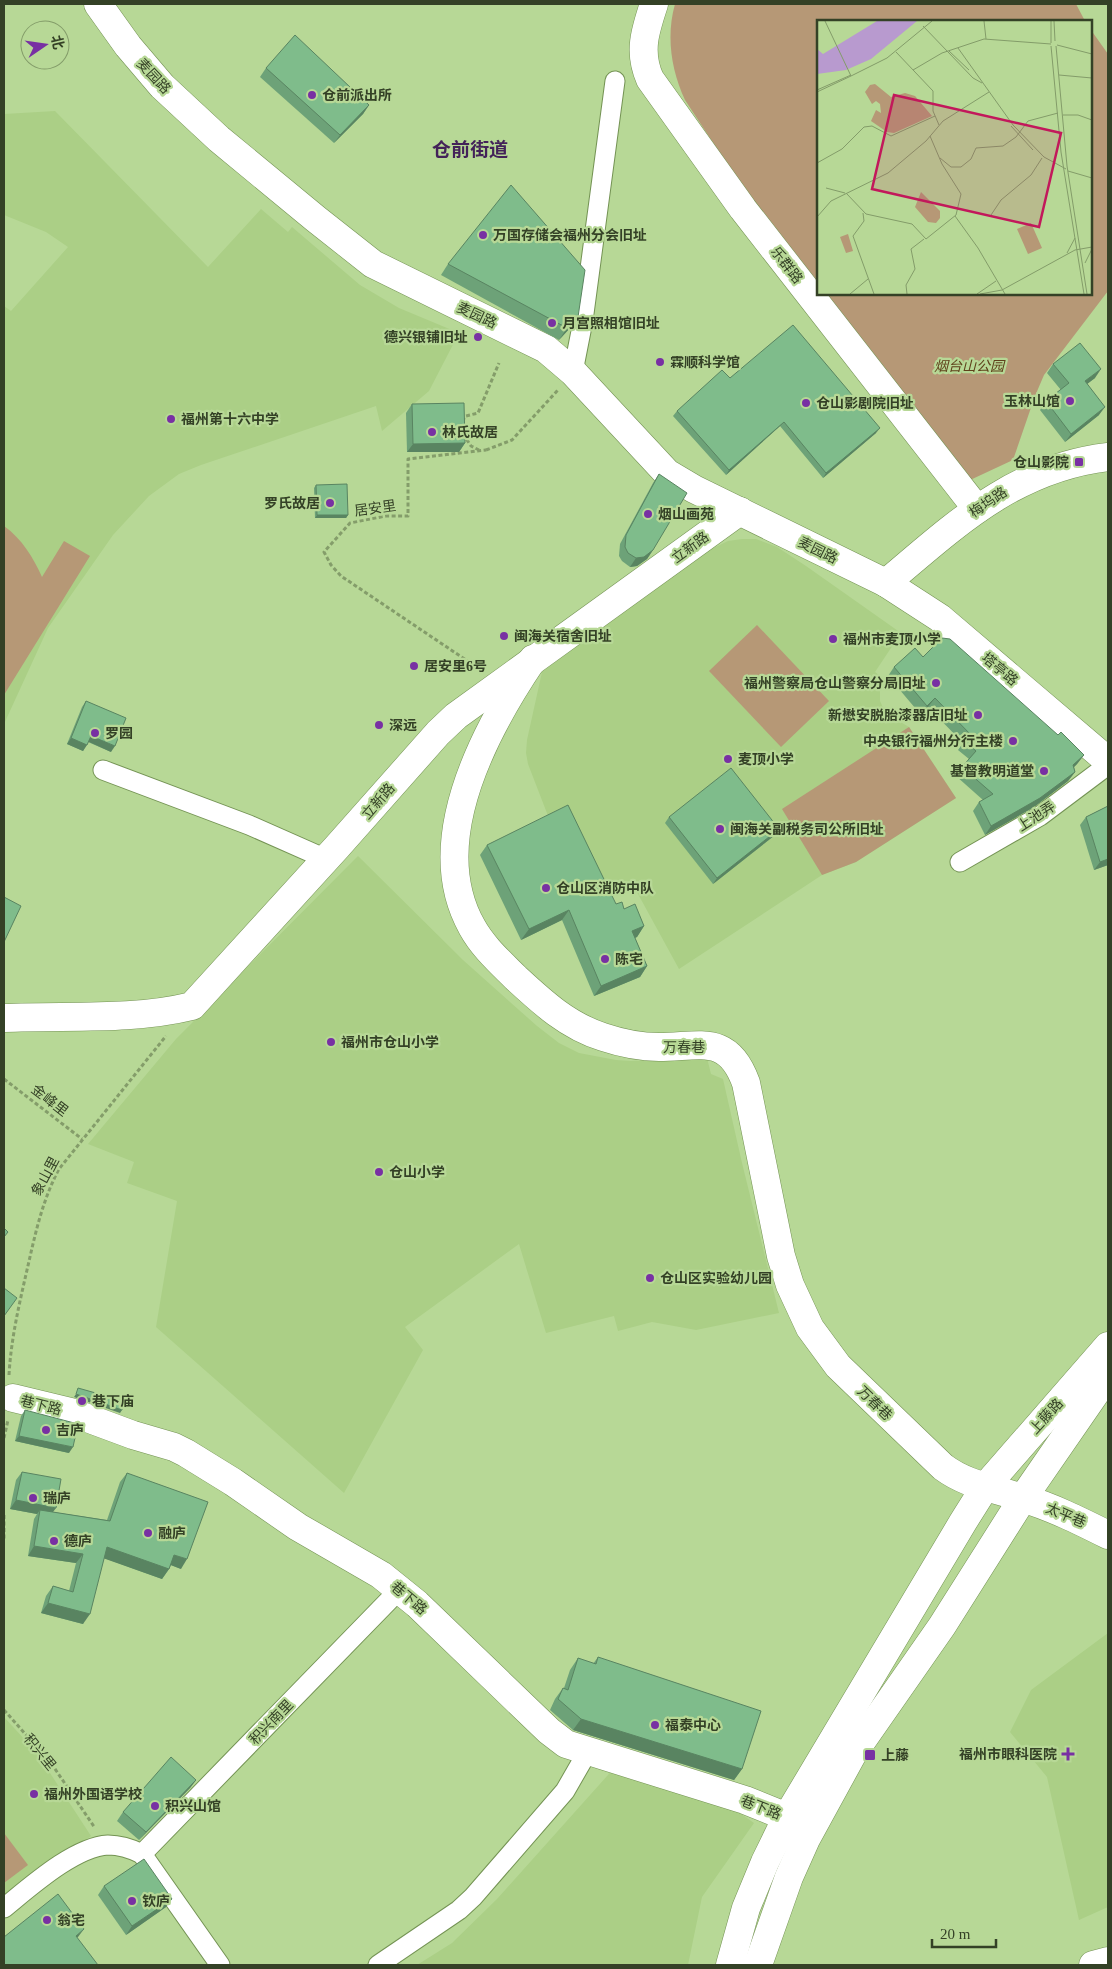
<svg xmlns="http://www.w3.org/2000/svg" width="1112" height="1969" viewBox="0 0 1112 1969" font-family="'Times New Roman','Noto Sans SC',serif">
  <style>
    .built { fill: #abcf86 }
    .green { fill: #b69876 }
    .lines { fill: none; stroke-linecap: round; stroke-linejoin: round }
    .street-casing { stroke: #749354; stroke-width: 21 }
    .secondary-casing { stroke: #749354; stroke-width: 29 }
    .primary-casing { stroke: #749354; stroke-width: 29 }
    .path { stroke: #849d6a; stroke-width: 3; stroke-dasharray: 4 2.5; stroke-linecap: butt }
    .street { stroke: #fff; stroke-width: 19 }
    .secondary { stroke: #fff; stroke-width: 28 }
    .primary { stroke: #fff; stroke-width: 28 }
    .wall { fill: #6da278 }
    .shaded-wall { fill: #598461 }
    .building { fill: #7fbc8b; stroke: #598461 }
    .poi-dot { fill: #7830a3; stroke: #b7d896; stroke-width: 2 }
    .labels { text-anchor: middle; stroke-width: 4.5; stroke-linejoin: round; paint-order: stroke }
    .street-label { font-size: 14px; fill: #344126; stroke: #b7d896 }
    .poi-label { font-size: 14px; font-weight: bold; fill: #344126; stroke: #b7d896; text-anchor: start }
    .park-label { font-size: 14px; font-style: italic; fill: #5f411b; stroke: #b7d896 }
    .district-label { font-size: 19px; font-weight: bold; fill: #432259; stroke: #b7d896 }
    .inset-road { fill: none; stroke: #839c69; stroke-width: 1 }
    .view { fill: #c2185b; fill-opacity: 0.15; stroke: #c2185b; stroke-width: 2.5 }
    .inset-edge { fill: none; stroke: #344126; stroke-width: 2.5 }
  </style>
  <rect width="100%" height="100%" fill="#b7d896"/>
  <!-- built -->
  <g class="built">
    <polygon points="55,111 208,267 261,209 288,232 292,227 360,285 399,308 459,333 429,391 382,431 376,406 201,465 179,474 149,496 113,535 48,628 4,724 4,306 11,311 68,247 46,232 4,215 4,114"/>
    <polygon points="742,539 756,539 777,547 806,566 901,633 875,672 887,681 880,690 880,701 884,710 892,717 909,727 956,798 856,862 822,875 679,969 632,883 601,901 550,821 528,764 526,753 527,740 542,672 699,555 728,541"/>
    <polygon points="358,856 463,960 537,1026 559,1043 579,1053 616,1060 631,1061 707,1058 711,1074 723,1079 742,1163 779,1313 696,1330 652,1322 618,1331 614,1316 546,1333 519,1244 405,1327 423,1350 344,1493 156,1327 177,1201 127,1183 134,1162 88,1144 176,1039"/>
    <polygon points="1108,1633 1108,1907 1079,1920 1047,1777 1010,1732 1031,1690"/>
    <polygon points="4,1717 37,1753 91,1836 4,1902"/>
    <polygon points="616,1766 721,1800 754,1823 702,1897 688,1965 417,1965 452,1943 497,1899"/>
  </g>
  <!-- green -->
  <g class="green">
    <path d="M675 4H1076L1085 21H818V290L750 199 685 100C671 70 666 36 675 4Z"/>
    <polygon points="1091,30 1108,54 1108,291 1044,375 1035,396 1013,460 968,481 821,294 1091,294"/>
    <path d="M4 526C22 539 33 557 42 577L64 541 90 556 4 695Z"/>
    <polygon points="757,625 829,701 781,747 709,671"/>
    <polygon points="909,727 956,798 856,862 822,875 782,809"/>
    <polygon points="4,1833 28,1865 4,1883"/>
  </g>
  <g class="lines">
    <!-- street casing -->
    <g class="street-casing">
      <g id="street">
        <polyline points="573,372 583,321 615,81"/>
        <polyline points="103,770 249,825 326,859"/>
        <polyline points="960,862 1040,816 1108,765"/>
        <polyline points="142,1854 400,1589"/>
        <polyline points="142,1854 220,1965"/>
        <path d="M4 1908C30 1887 74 1847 108 1845 120 1845 132 1849 142 1854"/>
        <polyline points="378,1965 459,1910 473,1897 565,1791 588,1751"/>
      </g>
    </g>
    <!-- secondary casing -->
    <g class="secondary-casing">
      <g id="secondary">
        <polyline points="98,4 128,46 162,86 219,139 316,219 373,264 546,349 573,372 667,473 694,489 886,583 940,618 1108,761"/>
        <path d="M654 4C645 31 638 52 650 79L743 209 977 509"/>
        <path d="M886 583C955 525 1014 468 1108 457"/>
        <path d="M533 659C485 730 424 842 472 927 483 947 500 962 516 978 543 1003 568 1026 603 1037 621 1043 640 1047 659 1047 700 1047 728 1033 746 1083L781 1256 790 1285 810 1328 838 1366 943 1467C967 1485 994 1488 1022 1498 1052 1507 1080 1521 1108 1535"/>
        <path d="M4 1018C67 1015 131 1021 192 1006L337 847 438 733 456 716 740 511"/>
        <polyline points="13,1398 71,1412 133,1435 174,1447 186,1453 233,1482 298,1527 381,1575 417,1604 549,1731 566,1744 745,1800 787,1817"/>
        <polyline points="730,1965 746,1908 765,1862 787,1817 963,1522 985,1487 1108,1346"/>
        <polyline points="758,1965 789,1877 806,1839 852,1755 942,1626 1023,1498 1108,1375"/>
      </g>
    </g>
    <!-- primary casing -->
    <g class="primary-casing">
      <polyline id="primary" points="1093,1965 1108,1961"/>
    </g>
    <!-- path -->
    <g class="path">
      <polyline points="462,421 466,416 478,413 499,363"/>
      <polyline points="463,434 471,446 479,450"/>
      <polyline points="486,450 512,440 558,390"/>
      <polyline points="481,670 341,576 331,565 324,552 350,523 386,516 408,516 408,459 486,450"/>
      <polyline points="4,1079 82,1139"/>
      <path d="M9 1375C11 1339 19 1305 27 1270 35 1235 42 1201 59 1169L166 1036"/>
      <polyline points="4,1438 8,1420"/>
      <polyline points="4,1515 4,1540"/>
      <polyline points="4,1710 51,1763 95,1828"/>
    </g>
    <!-- street -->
    <use href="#street" class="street"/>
    <!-- secondary -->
    <use href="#secondary" class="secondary"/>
    <!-- primary -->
    <use href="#primary" class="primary"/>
  </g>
  <!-- wall -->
  <g class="wall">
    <polygon points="266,68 369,105 363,114 334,143 260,77"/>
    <polygon points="448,264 578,317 570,328 559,340 441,275"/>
    <polygon points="1053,364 1095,378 1087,384 1099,415 1065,442 1040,410 1046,401 1061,390 1047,373"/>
    <polygon points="730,378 876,433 823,478 780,426 726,475 673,416 677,411"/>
    <polygon points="412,404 465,443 459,452 407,452 406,413"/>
    <polygon points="659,474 653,550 647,559 637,566 630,567 622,561 619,556 620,544 653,483"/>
    <polygon points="316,485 348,515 346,518 315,518 314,488"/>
    <polygon points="923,657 1058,735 1084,755 1077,764 1074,767 1075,772 1068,781 1034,807 985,835 973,811 979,802 983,800 956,776 969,759 958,750 963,743 928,707 921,715 888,676 894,667"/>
    <polygon points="86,701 111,752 88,742 83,751 67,744 82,707"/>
    <polygon points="1108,806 1108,865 1094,870 1080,825 1086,817"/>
    <polygon points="669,817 779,829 775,835 713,884 665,823"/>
    <polygon points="487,845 624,909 644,926 637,937 635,938 647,966 640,977 594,996 562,920 521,940 480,855"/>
    <polygon points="25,1410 69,1453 15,1441 21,1416"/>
    <polygon points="22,1472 53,1512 107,1520 120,1482 127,1473 181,1569 171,1565 169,1569 162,1579 104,1558 83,1624 41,1613 46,1596 53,1586 69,1591 76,1563 28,1556 34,1519 37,1514 10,1509 16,1480"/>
    <polygon points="598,1657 742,1769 734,1780 573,1730 550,1710 555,1699 563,1688 564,1688 570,1670 578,1658 593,1664"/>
    <polygon points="196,1780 190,1788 139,1840 117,1821 123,1812"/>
    <polygon points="104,1886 166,1907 126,1935 98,1895"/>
  </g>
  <!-- shaded-wall -->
  <g class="shaded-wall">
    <polygon points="369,105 363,114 334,143 340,135"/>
    <polygon points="578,317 570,328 559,340 567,328"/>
    <polygon points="1101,369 1095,378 1079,390 1085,381"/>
    <polygon points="1105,407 1099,415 1065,442 1071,434"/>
    <polygon points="784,422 780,426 726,475 729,470"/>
    <polygon points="880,428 876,433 823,478 826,473"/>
    <polygon points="465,443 459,452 407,452 413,444"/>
    <polygon points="317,515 348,515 346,518 315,518"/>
    <polygon points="653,550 647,559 637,566 630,567 636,558"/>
    <polygon points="935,698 928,707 921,715 927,706"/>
    <polygon points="91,736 115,746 111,752 87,741"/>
    <polygon points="71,738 87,745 83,751 67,744"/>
    <polygon points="1084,755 1077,764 1067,774 1073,765"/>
    <polygon points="1075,772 1068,781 1034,807 985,835 991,826"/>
    <polygon points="779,829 775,835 713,884 717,878"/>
    <polygon points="1108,859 1108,865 1094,870 1100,862"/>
    <polygon points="569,910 562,920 521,940 529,929"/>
    <polygon points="644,926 637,937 625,942 632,931"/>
    <polygon points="647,966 640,977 594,996 601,986"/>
    <polygon points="76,1394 122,1410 120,1413 74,1397"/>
    <polygon points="19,1436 73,1447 69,1453 15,1441"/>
    <polygon points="16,1500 56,1508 50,1516 40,1510 37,1514 10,1509"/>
    <polygon points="34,1546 83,1554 76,1563 28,1556"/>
    <polygon points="107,1547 169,1569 162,1579 100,1557"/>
    <polygon points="174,1555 187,1559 181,1569 168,1564"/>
    <polygon points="48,1603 90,1614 83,1624 41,1613"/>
    <polygon points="581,1719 742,1769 734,1780 573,1730"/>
    <polygon points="196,1780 190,1788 139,1840 146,1832"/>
    <polygon points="172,1899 166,1907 126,1935 132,1926"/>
    <polygon points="84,1929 78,1937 70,1944 76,1936"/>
  </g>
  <!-- building -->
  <g class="building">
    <polygon points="295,35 369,105 340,135 266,68"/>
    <polygon points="511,185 585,270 578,317 567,328 448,264"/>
    <polygon points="793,325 880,428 826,473 784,422 729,470 677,411 722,370 730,378"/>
    <polygon points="1080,343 1101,369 1085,381 1105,407 1071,434 1046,401 1069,383 1053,364"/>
    <polygon points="464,403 465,443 413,444 412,404"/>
    <polygon points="659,474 687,493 653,550 644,557 636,558 628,553 625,547 626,535"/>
    <polygon points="347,484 348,515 317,515 316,485"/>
    <polygon points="942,638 950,639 1058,735 1061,732 1084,755 1073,765 1075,772 1040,798 991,826 979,802 993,794 962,767 976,751 964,741 972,736 935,698 927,706 894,667 915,648 923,657"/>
    <polygon points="86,701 126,718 115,746 91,736 87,745 71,738"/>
    <polygon points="731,768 779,829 717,878 669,817"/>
    <polygon points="568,805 616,904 622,902 624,909 635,904 644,926 632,931 647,966 601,986 569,910 529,929 487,845"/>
    <polygon points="1108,806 1108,859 1100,862 1086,817"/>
    <polygon points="4,897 21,906 4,942"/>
    <polygon points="4,1228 8,1232 4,1237"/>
    <polygon points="4,1288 17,1298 4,1316"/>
    <polygon points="78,1388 124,1401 122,1410 76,1394"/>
    <polygon points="25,1410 78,1424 73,1447 19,1436"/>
    <polygon points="22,1472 61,1479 56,1508 16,1500"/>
    <polygon points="127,1473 208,1502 187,1559 174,1555 169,1569 107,1547 90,1614 48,1603 53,1586 73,1592 83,1554 34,1546 40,1510 110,1521"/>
    <polygon points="598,1657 761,1711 742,1769 581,1719 558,1699 563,1688 568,1690 578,1658 596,1664"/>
    <polygon points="171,1757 196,1780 146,1832 123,1812"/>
    <polygon points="144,1859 172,1899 132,1926 104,1886"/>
    <polygon points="58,1894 84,1929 76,1936 98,1965 4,1965 4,1937"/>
  </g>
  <!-- markers -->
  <g class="poi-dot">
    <circle cx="312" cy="95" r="5"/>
    <circle cx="483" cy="235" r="5"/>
    <circle cx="552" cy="323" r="5"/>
    <circle cx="478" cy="337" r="5"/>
    <circle cx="660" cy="362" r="5"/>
    <circle cx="1070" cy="401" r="5"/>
    <circle cx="806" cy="403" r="5"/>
    <circle cx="171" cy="419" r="5"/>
    <circle cx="432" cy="432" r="5"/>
    <rect x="1074" y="457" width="10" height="10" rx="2.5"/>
    <circle cx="330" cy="503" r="5"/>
    <circle cx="648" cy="514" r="5"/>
    <circle cx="504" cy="636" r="5"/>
    <circle cx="833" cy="639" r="5"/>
    <circle cx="414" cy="666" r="5"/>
    <circle cx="936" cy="683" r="5"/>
    <circle cx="978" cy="715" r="5"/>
    <circle cx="379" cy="725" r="5"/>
    <circle cx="95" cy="733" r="5"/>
    <circle cx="1013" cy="741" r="5"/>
    <circle cx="728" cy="759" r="5"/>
    <circle cx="1044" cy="771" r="5"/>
    <circle cx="720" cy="829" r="5"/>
    <circle cx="546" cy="888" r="5"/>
    <circle cx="605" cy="959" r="5"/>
    <circle cx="331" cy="1042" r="5"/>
    <circle cx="379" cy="1172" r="5"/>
    <circle cx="650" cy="1278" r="5"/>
    <circle cx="82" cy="1401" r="5"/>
    <circle cx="46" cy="1430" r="5"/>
    <circle cx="33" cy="1498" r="5"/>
    <circle cx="148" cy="1533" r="5"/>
    <circle cx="54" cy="1541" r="5"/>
    <circle cx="655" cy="1725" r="5"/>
    <path d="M1065.5 1746.5h5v5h5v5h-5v5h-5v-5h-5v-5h5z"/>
    <rect x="864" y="1749" width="12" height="12" rx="2.5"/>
    <circle cx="34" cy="1794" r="5"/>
    <circle cx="155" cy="1806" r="5"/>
    <circle cx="132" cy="1901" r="5"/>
    <circle cx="47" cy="1920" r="5"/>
  </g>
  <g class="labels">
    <!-- street labels -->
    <g class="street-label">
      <text transform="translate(154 76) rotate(47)" y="5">麦园路</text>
      <text transform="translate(787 265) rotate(52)" y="5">乐群路</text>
      <text transform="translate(477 315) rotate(25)" y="5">麦园路</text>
      <text transform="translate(988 502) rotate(-34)" y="5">梅坞路</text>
      <text transform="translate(375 508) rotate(-8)" y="5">居安里</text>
      <text transform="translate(690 547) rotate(-36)" y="5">立新路</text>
      <text transform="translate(818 550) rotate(26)" y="5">麦园路</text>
      <text transform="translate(1000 669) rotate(40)" y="5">塔亭路</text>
      <text transform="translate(378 801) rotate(-49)" y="5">立新路</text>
      <text transform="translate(1036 816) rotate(-33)" y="5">上池弄</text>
      <text x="684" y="1052">万春巷</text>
      <text transform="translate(50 1100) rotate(38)" y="5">金峰里</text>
      <text transform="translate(45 1176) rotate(-62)" y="5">象山里</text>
      <text transform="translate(875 1403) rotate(44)" y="5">万春巷</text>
      <text transform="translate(41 1405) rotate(14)" y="5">巷下路</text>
      <text transform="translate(1046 1416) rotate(-48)" y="5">上藤路</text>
      <text transform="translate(1066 1515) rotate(23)" y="5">太平巷</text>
      <text transform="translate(409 1598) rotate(40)" y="5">巷下路</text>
      <text transform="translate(271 1722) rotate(-46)" y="5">积兴南里</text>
      <text transform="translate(40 1752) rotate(51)" y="5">积兴里</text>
      <text transform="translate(761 1807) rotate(21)" y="5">巷下路</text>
    </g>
    <!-- poi labels -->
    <g class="poi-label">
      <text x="322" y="100">仓前派出所</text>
      <text x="493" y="240">万国存储会福州分会旧址</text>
      <text x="562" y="328">月宫照相馆旧址</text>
      <text x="468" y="342" text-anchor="end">德兴银铺旧址</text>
      <text x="670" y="367">霖顺科学馆</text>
      <text x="1060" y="406" text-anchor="end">玉林山馆</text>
      <text x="816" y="408">仓山影剧院旧址</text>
      <text x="181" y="424">福州第十六中学</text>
      <text x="442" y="437">林氏故居</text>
      <text x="1069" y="467" text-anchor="end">仓山影院</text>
      <text x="320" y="508" text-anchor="end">罗氏故居</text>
      <text x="658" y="519">烟山画苑</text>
      <text x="514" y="641">闽海关宿舍旧址</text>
      <text x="843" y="644">福州市麦顶小学</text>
      <text x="424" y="671">居安里6号</text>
      <text x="926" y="688" text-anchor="end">福州警察局仓山警察分局旧址</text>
      <text x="968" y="720" text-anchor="end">新懋安脱胎漆器店旧址</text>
      <text x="389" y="730">深远</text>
      <text x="105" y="738">罗园</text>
      <text x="1003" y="746" text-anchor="end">中央银行福州分行主楼</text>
      <text x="738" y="764">麦顶小学</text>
      <text x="1034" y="776" text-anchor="end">基督教明道堂</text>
      <text x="730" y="834">闽海关副税务司公所旧址</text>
      <text x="556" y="893">仓山区消防中队</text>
      <text x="615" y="964">陈宅</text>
      <text x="341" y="1047">福州市仓山小学</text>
      <text x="389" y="1177">仓山小学</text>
      <text x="660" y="1283">仓山区实验幼儿园</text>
      <text x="92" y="1406">巷下庙</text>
      <text x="56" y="1435">吉庐</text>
      <text x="43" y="1503">瑞庐</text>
      <text x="158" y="1538">融庐</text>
      <text x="64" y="1546">德庐</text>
      <text x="665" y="1730">福泰中心</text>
      <text x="1057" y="1759" text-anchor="end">福州市眼科医院</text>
      <text x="881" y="1760">上藤</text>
      <text x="44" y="1799">福州外国语学校</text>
      <text x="165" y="1811">积兴山馆</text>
      <text x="142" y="1906">钦庐</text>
      <text x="57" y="1925">翁宅</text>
    </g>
    <!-- park labels -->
    <g class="park-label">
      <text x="969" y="371">烟台山公园</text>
    </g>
    <!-- district labels -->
    <g class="district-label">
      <text x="470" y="156">仓前街道</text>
    </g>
  </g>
  <!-- overview -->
  <g transform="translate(817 20)">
    <rect width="275" height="275" fill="#b7d896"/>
    <path d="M58 64 74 77 88 73 98 76 115 96 77 113 70 112 54 101 59 90 64 93 63 84 59 81 55 84 48 72 53 65ZM104 172 123 191V198L119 203 111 202 98 187ZM214 203 225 228 211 234 200 209ZM31 214 36 231 29 233 23 217Z" fill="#b69876"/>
    <path d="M60 1H100L54 39 29 50 0 54V29L6 34Z" fill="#b89acf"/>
    <path class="inset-road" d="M8 1 34 56 70 38 115 1M167 1 169 19M237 1 238 21M106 6 156 58 165 63M234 23V1M240 25 275 34M234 26 244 132 267 274M239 26 250 146 270 274M141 28 196 105 227 137 249 149M132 31 152 50M79 32 116 71V91L122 105M96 50 125 33 167 19 234 24M242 55 275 58M0 70 34 55M0 72 34 56M246 95H261L275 100M194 106 216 130M123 138 134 147H144L154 139 159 128 186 126 199 117 211 101 241 93M0 143 25 129 47 107 55 106 74 116 118 96M251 151 275 158M9 168 28 173M29 173 49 194 95 204 109 219 139 195 144 174 125 144 113 116M46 193 47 201 36 216 57 274M174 195 184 180 214 155 225 138M138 196 161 228 188 274M0 197 14 181 71 153 109 121 126 101 172 72M250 233 258 218M268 243 275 229M185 270 258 230 275 227M33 274 51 259M90 274 89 265 98 249 94 229 107 219M160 274 179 261M163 274 185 270"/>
    <path class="view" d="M77 75 244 113 222 207 55 169Z"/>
    <rect width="275" height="275" class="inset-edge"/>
  </g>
  <!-- border -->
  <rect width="1112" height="1969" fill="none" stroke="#344126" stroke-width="10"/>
  <!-- north arrow -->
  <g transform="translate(45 45) rotate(77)"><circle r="24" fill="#b7d896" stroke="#839c69"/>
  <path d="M0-4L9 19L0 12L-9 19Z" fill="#7830a3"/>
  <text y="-8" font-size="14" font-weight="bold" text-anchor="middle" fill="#344126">北</text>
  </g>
  <!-- scale -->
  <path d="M932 1939v8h64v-8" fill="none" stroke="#344126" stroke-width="2.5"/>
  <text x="940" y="1939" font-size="15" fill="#344126" stroke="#b7d896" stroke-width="4" paint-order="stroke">20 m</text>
</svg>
